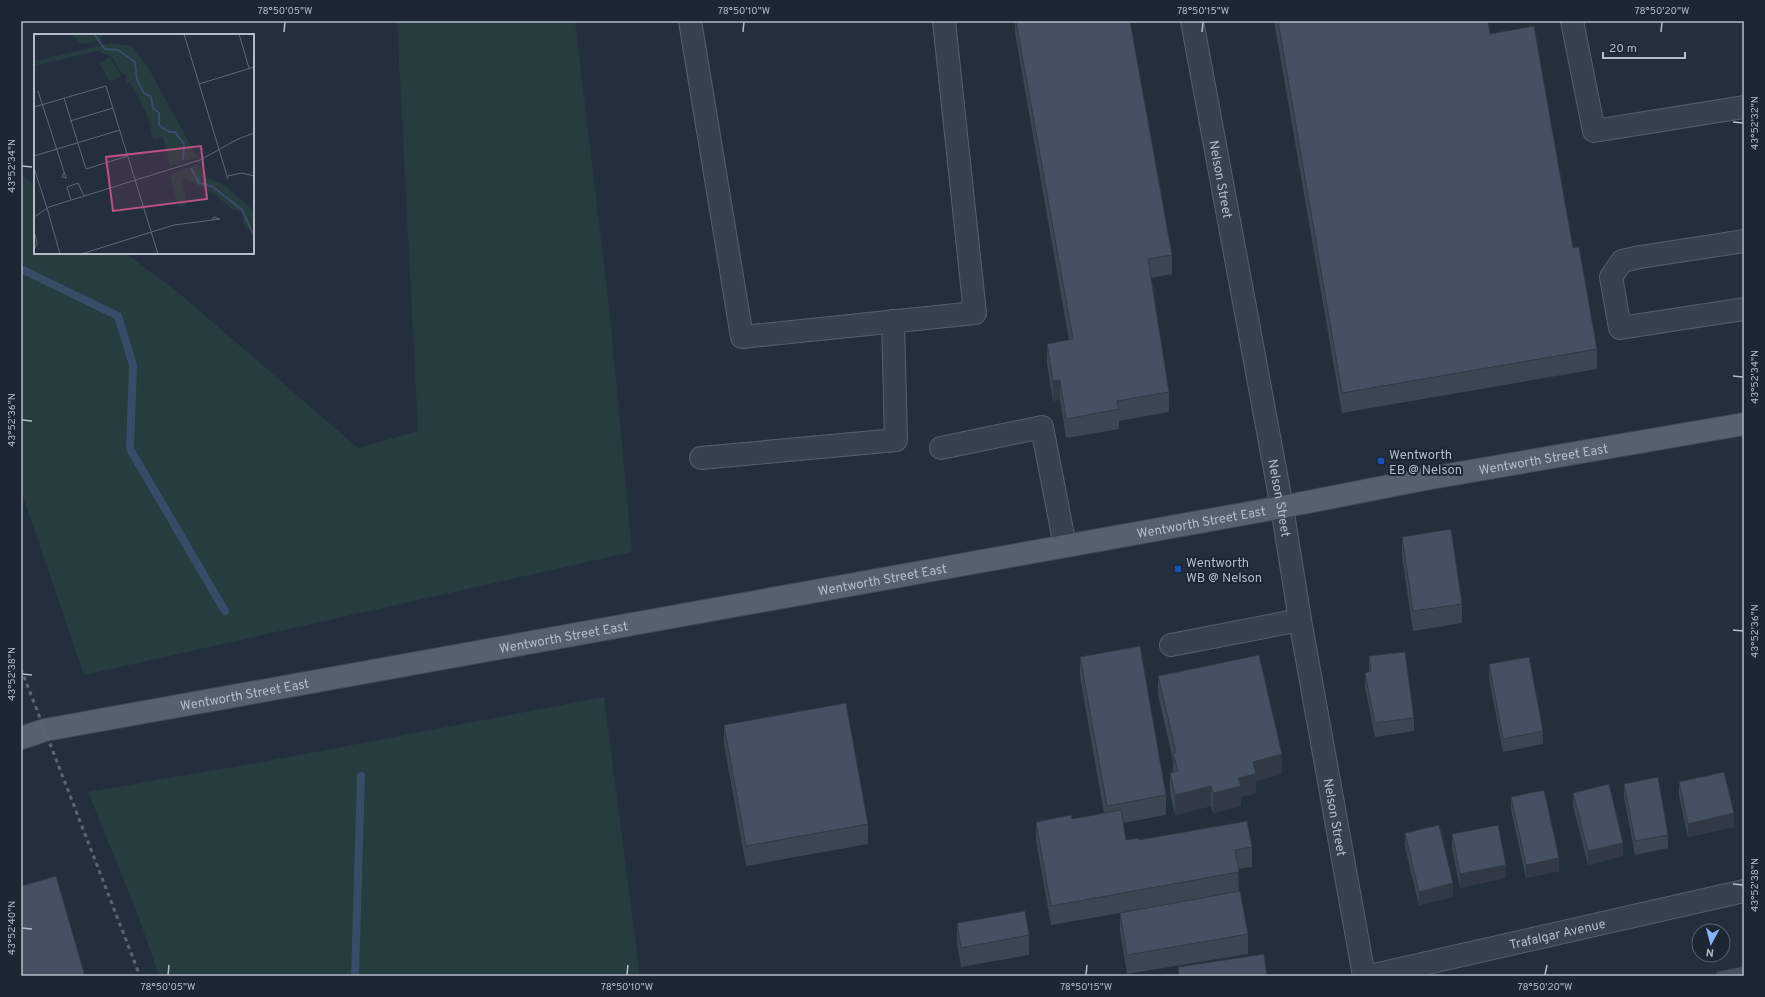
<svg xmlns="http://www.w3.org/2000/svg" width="1765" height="997" viewBox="0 0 1765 997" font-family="Overpass,sans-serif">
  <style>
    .green { fill: #263c3f }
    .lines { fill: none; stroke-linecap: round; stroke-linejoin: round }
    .stream { stroke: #394c67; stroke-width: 8 }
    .minor-casing { stroke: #565f6c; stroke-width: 24 }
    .major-casing { stroke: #414a57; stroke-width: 24 }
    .minor { stroke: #38414e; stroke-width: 22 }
    .major { stroke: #56606e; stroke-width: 22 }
    .rail { stroke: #5a6575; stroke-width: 3; stroke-dasharray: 4 4; stroke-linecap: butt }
    .wall { fill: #3b4654 }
    .shaded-wall { fill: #303945 }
    .building { fill: #455162; stroke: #303945 }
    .ticks { fill: none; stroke: #b4bcc9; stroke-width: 1.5 }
    .transit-dot { fill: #1a4fb4; stroke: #1d2633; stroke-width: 1.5 }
    .labels { text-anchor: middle; stroke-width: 4; stroke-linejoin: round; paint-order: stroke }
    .street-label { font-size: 13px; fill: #b4bcc9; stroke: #1d2633 }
    .poi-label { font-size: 13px; fill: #b4bcc9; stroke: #1d2633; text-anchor: start }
    .inset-river { fill: none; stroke: #394c67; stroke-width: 2 }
    .inset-road { fill: none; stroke: #5e6776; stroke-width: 1 }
    .view { fill: #bd5182; fill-opacity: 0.15; stroke: #bd5182; stroke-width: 2 }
    .inset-edge { fill: none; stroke: #b4bcc9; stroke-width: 2 }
    .neatline { fill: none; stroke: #b4bcc9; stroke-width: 1.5 }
    .ticks-label { font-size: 10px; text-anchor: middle; fill: #b4bcc9 }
  </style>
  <rect width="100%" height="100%" fill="#242f3e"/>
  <!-- green -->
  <g class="green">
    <polygon points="397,21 575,21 610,315 632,552 84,675 21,491 21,175 35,185 35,253 125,253 179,293 358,448 418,431"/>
    <polygon points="604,697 640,976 159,976 139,918 88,792 268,761"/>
  </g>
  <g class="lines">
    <!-- stream -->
    <g class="stream">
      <polyline points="21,269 118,316 133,365 130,449 225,611"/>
      <polyline points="355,976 361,776"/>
    </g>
    <!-- minor casing -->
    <g class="minor-casing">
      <g id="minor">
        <polyline points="690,21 742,337 975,313 944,21"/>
        <path id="s1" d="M1192 21 1282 507 1300 620 1364 976"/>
        <polyline points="1572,21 1594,131 1744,107"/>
        <polyline points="1744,241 1640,257 1622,261 1611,277 1620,328 1744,309"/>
        <polyline points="941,448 1042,427 1065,546"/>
        <polyline points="701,458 896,440 893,321"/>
        <polyline points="1171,645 1300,620"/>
        <path id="s2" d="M1370 976 1744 891"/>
      </g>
    </g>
    <!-- major casing -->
    <g class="major-casing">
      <g id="major">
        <path id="s3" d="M21 738 45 730 1282 507 1425 479 1744 424"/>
      </g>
    </g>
    <!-- minor -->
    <use href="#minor" class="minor"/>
    <!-- major -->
    <use href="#major" class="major"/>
    <!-- rail -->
    <polyline class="rail" points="21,669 140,976"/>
  </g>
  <!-- wall -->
  <g class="wall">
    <polygon points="1015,21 1130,21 1172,255 1172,274 1151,278 1169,392 1169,412 1119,421 1119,429 1066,438 1060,399 1053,401 1047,364 1047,344 1069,340 1015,33"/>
    <polygon points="1274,21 1488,21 1490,34 1573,248 1597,349 1597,369 1342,413"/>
    <polygon points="1402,537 1462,604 1462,623 1413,631 1402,556"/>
    <polygon points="1369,656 1414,718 1414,731 1375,737 1365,687 1365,673 1369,672"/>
    <polygon points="1080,657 1166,795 1166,815 1123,823 1126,840 1139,840 1252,847 1252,867 1238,869 1239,892 1248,934 1248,954 1127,974 1120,932 1120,913 1051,925 1036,841 1036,822 1072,819 1104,813 1080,677"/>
    <polygon points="1489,664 1543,731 1543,744 1503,752 1489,678"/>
    <polygon points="1158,676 1282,774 1256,781 1256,793 1241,797 1241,806 1213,813 1211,806 1175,815 1170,793 1170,773 1173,772 1173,760 1158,695"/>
    <polygon points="724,725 868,824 868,844 746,866 724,744"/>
    <polygon points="1679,782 1734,827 1688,837 1679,796"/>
    <polygon points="1624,784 1668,835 1668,848 1635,855 1624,797"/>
    <polygon points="1573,793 1623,856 1588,865 1573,806"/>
    <polygon points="1511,797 1559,871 1526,878 1511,810"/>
    <polygon points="1405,833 1453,897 1419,905 1405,847"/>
    <polygon points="1452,834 1506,878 1460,888 1452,848"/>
    <polygon points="957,923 1029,935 1029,955 961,967 957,943"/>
  </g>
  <!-- shaded-wall -->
  <g class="shaded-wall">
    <polygon points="1060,380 1060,399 1053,401 1053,381"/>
    <polygon points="1282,754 1282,774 1256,781 1256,793 1241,797 1241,806 1213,813 1213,793 1238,778 1253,762"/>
    <polygon points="1211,786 1211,806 1175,815 1175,795"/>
    <polygon points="1734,813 1734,827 1688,837 1688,824"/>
    <polygon points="1623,843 1623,856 1588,865 1588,851"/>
    <polygon points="1559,858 1559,871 1526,878 1526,865"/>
    <polygon points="1506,865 1506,878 1460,888 1460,874"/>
    <polygon points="1453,883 1453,897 1419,905 1419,892"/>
  </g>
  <!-- building -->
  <g class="building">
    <polygon points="1016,21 1130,21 1172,255 1148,259 1169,392 1117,401 1119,409 1066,419 1060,380 1053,381 1047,344 1073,339"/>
    <polygon points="1278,21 1488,21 1490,34 1534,26 1573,248 1579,247 1597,349 1342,393"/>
    <polygon points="1451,529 1462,604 1413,611 1402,537"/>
    <polygon points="1140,646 1166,795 1107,806 1080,657"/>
    <polygon points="1405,652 1414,718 1375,723 1365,673 1371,671 1369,656"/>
    <polygon points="1259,655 1282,754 1253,762 1256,774 1238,778 1241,786 1213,793 1211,786 1175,795 1170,773 1178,771 1173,753 1176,752 1158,676"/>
    <polygon points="1529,657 1543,731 1503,739 1489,664"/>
    <polygon points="846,703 868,824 746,846 724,725"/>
    <polygon points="1724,772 1734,813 1688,824 1679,782"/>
    <polygon points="1658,777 1668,835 1635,841 1624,784"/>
    <polygon points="1609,784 1623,843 1588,851 1573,793"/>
    <polygon points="1544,790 1559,858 1526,865 1511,797"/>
    <polygon points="1121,810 1126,840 1139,838 1139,840 1247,821 1252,847 1235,850 1239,872 1051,906 1036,822 1071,815 1072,819"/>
    <polygon points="1439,825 1453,883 1419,892 1405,833"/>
    <polygon points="1498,825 1506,865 1460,874 1452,834"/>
    <polygon points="56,876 85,976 21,976 21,886"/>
    <polygon points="1240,891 1248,934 1127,955 1120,913"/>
    <polygon points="1025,911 1029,935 961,948 957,923"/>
    <polygon points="1264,954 1267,976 1179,976 1178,967"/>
    <polygon points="1744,966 1744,976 1717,976 1716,972"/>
  </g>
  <!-- ticks -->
  <path class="ticks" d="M284 32 285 22M743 32 744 22M1202 32 1203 22M1661 32 1662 22M1733 122 1743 123M22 166 32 167M1733 376 1743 377M22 420 32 421M1733 630 1743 631M22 674 32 675M1733 884 1743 885M22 928 32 929M168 975 169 965M627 975 628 965M1086 975 1087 965M1545 975 1547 965"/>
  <!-- markers -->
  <g class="transit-dot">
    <rect x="1377" y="457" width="8" height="8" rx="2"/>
    <rect x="1174" y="565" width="8" height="8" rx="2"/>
  </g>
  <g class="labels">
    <!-- street labels -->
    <g class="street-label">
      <text dy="5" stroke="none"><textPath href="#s1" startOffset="161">Nelson Street</textPath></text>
      <text dy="5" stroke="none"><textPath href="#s3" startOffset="1548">Wentworth Street East</textPath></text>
      <text dy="5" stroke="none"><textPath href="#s1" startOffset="485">Nelson Street</textPath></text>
      <text dy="5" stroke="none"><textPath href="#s3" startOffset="1200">Wentworth Street East</textPath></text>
      <text dy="5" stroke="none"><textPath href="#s3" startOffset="876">Wentworth Street East</textPath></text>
      <text dy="5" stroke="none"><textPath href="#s3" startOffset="552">Wentworth Street East</textPath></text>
      <text dy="5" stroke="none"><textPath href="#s3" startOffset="228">Wentworth Street East</textPath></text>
      <text dy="5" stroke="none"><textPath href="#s1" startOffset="809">Nelson Street</textPath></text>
      <text dy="5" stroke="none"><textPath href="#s2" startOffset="192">Trafalgar Avenue</textPath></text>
    </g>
    <!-- poi labels -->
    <g class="poi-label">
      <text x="1389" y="459">Wentworth<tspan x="1389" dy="15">EB @ Nelson</tspan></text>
      <text x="1186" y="567">Wentworth<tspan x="1186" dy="15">WB @ Nelson</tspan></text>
    </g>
  </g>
  <!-- overview -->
  <g transform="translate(34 34)">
    <rect width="220" height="220" fill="#242f3e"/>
    <path d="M38 0H67L68 6 47 10ZM78 9 98 12 116 37 163 123 136 132 130 107 128 103 119 106 115 86 105 63 96 48 92 49 93 42 86 38 78 23 64 17 0 32V27ZM76 23 87 42 76 48 65 29ZM164 130 173 144 190 151 220 177V192L212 195 209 189 210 178 199 176 184 163 151 144 148 145 153 171 146 173 143 169 136 140Z" fill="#263c3f"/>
    <path class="inset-river" d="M60 0 71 15 84 16 101 28 103 46 110 59 117 63 119 74 125 79V91L135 98H141L150 110 149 126M157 134 165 149 179 153 208 176 220 202"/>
    <path class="inset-road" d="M150 0 194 145M205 0 215 34M165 50 220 33M4 57 32 144 28 143 30 139M30 64 52 135 94 122M0 73 72 52 124 220M36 87 79 74M0 122 86 96M0 134 13 174M194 142 208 139 220 142M37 166 33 153 44 149 50 162M13 174 26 220M0 183 15 173 166 126 204 105 220 99M0 197 3 209 0 216M47 220 140 191 186 185 180 183 178 186"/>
    <path class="view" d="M167 112 173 165 79 177 72 123Z"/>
    <rect width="220" height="220" class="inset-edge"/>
  </g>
  <!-- border -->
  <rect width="1765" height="997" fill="none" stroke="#1d2633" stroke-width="44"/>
  <!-- north arrow -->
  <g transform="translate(1711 943) rotate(187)"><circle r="19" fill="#1d2633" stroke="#59626f"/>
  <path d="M0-3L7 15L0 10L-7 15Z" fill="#8ab4f8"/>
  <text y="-6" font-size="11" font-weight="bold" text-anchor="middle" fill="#b4bcc9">N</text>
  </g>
  <!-- scale -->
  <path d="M1603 52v6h82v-6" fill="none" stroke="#b4bcc9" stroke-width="2"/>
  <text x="1609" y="52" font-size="12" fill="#b4bcc9" stroke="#1d2633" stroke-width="3" paint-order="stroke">20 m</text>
  <rect x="22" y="22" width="1721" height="953" class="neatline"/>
  <g class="ticks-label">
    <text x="285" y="14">78°50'05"W</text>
    <text x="744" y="14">78°50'10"W</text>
    <text x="1203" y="14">78°50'15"W</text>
    <text x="1662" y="14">78°50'20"W</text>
    <text transform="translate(1754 123) rotate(-90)" y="4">43°52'32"N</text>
    <text transform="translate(11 166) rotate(-90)" y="4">43°52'34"N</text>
    <text transform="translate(1754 377) rotate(-90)" y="4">43°52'34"N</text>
    <text transform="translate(11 420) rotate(-90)" y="4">43°52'36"N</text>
    <text transform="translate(1754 631) rotate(-90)" y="4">43°52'36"N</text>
    <text transform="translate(11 674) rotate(-90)" y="4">43°52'38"N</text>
    <text transform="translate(1754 885) rotate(-90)" y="4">43°52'38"N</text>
    <text transform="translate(11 928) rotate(-90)" y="4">43°52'40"N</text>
    <text x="168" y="990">78°50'05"W</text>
    <text x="627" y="990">78°50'10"W</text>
    <text x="1086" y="990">78°50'15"W</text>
    <text x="1545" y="990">78°50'20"W</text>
  </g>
</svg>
